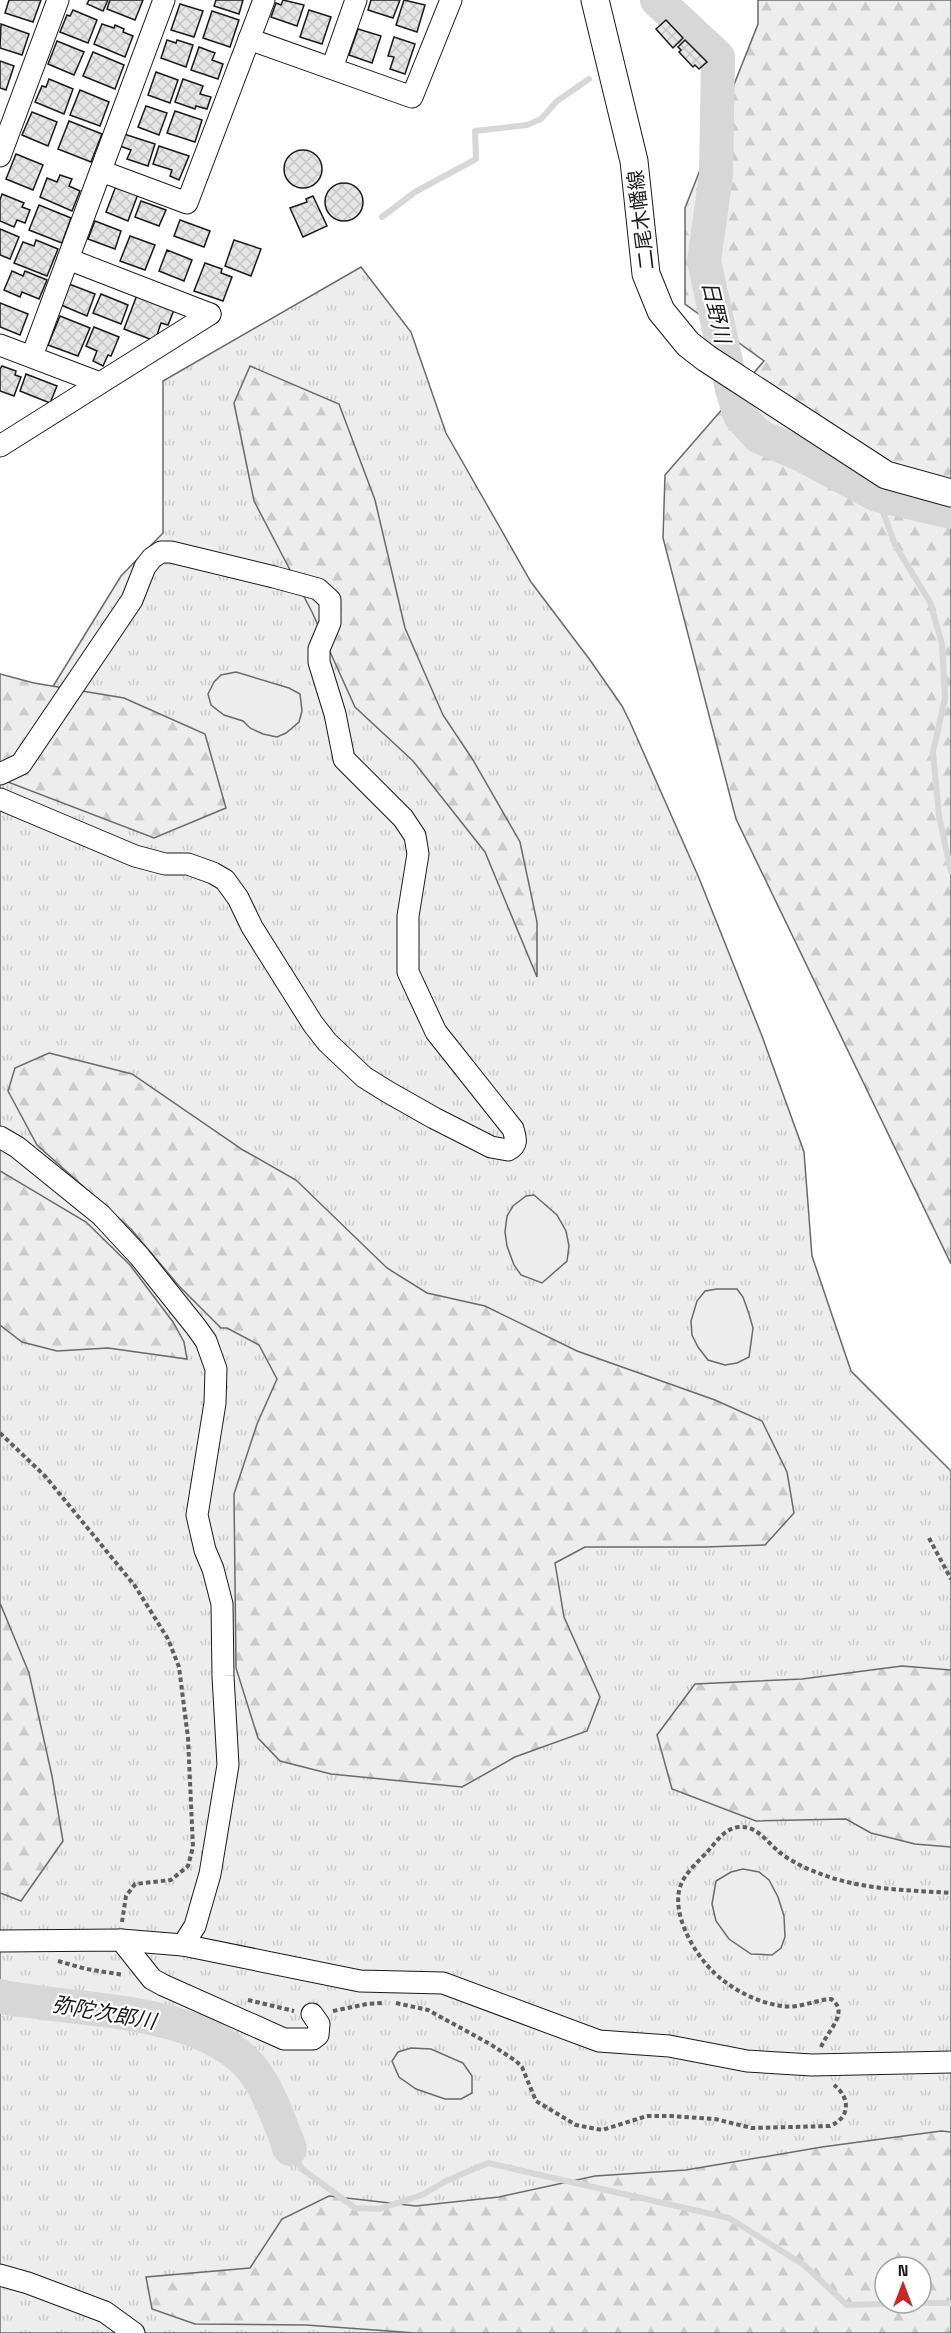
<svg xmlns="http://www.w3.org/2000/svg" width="951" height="2333" viewBox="0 0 951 2333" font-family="'Space Grotesk','Noto Sans JP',sans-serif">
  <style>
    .grass { fill: url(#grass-tufts); stroke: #6a6a6a; stroke-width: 1.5; fill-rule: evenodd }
    .forest { fill: url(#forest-firs); stroke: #6a6a6a; stroke-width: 1.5; fill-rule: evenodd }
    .built { fill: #ededed; stroke: #6a6a6a; stroke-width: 1.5 }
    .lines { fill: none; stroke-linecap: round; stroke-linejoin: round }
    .stream { stroke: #d7d7d7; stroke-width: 6 }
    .river { stroke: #d7d7d7; stroke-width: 34 }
    .building { fill: url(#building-cross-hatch); stroke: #1a1a1a; stroke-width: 1.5 }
    .minor-casing { stroke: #1a1a1a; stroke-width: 23 }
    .major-casing { stroke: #1a1a1a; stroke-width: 29 }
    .path { stroke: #5f5f5f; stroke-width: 4; stroke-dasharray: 4.5 3; stroke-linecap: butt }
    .minor { stroke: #fff; stroke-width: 21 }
    .major { stroke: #fff; stroke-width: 27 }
    .labels { text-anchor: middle; stroke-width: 4.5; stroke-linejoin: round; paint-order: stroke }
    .street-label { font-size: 20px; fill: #1a1a1a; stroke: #fff }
    .water-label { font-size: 21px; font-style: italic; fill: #1a1a1a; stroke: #fff }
  </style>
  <defs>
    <pattern id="grass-tufts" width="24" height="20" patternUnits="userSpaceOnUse" patternTransform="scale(1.5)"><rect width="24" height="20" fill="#ededed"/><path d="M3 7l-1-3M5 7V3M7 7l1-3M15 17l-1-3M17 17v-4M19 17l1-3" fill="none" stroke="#cbcbcb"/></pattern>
    <pattern id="forest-firs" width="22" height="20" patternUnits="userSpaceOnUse" patternTransform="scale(1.5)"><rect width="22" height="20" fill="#ededed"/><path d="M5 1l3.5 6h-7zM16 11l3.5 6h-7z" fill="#cbcbcb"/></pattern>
    <pattern id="building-cross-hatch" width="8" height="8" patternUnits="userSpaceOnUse" patternTransform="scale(1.5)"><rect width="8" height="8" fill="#e6e6e6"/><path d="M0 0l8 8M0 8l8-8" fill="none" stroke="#c5c5c5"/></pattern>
  </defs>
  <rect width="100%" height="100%" fill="#fff"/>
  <!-- grass -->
  <path class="grass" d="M361 267 411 332 446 433 531 582 590 660 622 706 630 722 699 878 762 1036 804 1152 812 1256 851 1371 951 1471V2333H0V737L36 714 121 576 163 533V381ZM885 2267H921V2303H885Z"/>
  <!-- forest -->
  <g class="forest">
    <polygon points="758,0 951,0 951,1264 736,819 663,538 665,475 764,361 685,304 685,208 758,24"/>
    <polygon points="250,366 339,404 375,500 405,628 443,715 473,760 520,842 537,922 537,977 485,852 413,761 355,707 312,612 254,501 234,403"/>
    <polygon points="0,674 34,683 124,698 205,734 226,808 154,838 0,779"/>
    <polygon points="49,1053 132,1074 243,1150 296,1180 387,1268 427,1293 485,1306 577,1351 715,1400 762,1421 787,1472 794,1513 765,1545 705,1547 585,1547 555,1563 564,1617 600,1697 587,1731 515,1757 462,1787 331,1774 280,1761 258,1738 236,1668 234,1494 257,1424 277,1379 259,1345 227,1328 221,1328 179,1286 131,1229 37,1145 8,1091 15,1068"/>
    <polygon points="0,1171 86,1222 130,1265 173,1322 184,1342 187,1359 108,1348 57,1351 22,1342 0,1325"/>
    <polygon points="0,1603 29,1673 52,1776 63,1841 21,1901 0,1893"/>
    <polygon points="902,1666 951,1670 951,1847 915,1844 871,1833 846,1819 756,1821 672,1789 657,1735 695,1684 802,1679"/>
    <path d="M941 2131 951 2132V2333H416L306 2325 195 2324 152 2309 146 2277 250 2268 282 2219 329 2196 416 2206 499 2197 595 2176 686 2170 822 2147ZM885 2267H921V2303H885Z"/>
  </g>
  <!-- built -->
  <g class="built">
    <polygon points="236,672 289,688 300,694 302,711 299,722 286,733 277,737 263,734 250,728 243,721 224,715 211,705 208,694 214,682 221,675"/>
    <polygon points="534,1195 557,1215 566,1231 569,1246 567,1261 542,1283 521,1275 514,1265 507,1246 505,1232 507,1216 513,1206 526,1196"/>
    <polygon points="717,1289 737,1289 743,1297 749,1314 753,1328 749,1357 737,1363 725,1365 708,1360 698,1347 692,1335 691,1321 697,1301 705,1291"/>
    <polygon points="743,1869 759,1872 769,1880 778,1897 784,1916 785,1937 781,1948 772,1955 751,1954 729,1939 716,1921 712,1904 716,1881 731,1872"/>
    <polygon points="411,2048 431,2049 463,2063 472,2076 472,2093 461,2099 445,2099 416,2089 399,2077 392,2061 398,2052"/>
  </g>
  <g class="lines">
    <!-- stream -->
    <g class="stream">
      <polyline points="382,217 415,192 476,159 475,131 527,125 541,119 557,101 589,79"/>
      <polyline points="877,495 895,545 930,602 942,644 945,698 933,752 939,816 951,871"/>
      <polyline points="290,2149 302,2169 355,2208 379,2209 422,2195 446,2181 488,2163 729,2218 804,2265 847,2305 910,2303"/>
      <polyline points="921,2303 951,2303"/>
    </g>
    <!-- river -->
    <g class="river">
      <polyline points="657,0 718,57 716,175 704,261 732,389 740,416 758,436 800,454 877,495 951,512"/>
      <path d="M0 1996C12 2000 24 2000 36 2002 102 2011 214 2014 256 2074 271 2096 280 2123 290 2149"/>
    </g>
  </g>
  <!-- building -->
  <g class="building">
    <polygon points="9,0 41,0 33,22 5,13"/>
    <polygon points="89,0 108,0 103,11 87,4"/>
    <polygon points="110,0 143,0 135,20 107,9"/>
    <polygon points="216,0 243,0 239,14 214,6"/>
    <polygon points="283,0 304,5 297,26 271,17 276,3 281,5"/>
    <polygon points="371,0 400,0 393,18 368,10"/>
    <polygon points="404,0 425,5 417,32 396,25"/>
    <polygon points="180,4 203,11 194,37 171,30"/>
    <polygon points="73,10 97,20 88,43 60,32 67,15 70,16"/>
    <polygon points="309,10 331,17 322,44 300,37"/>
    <polygon points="212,11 239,20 230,47 203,38"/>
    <polygon points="666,20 683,38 673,48 656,29"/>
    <polygon points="1,24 29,34 22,55 0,48"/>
    <polygon points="102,24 114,28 115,25 124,29 123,32 133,36 125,57 94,44"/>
    <polygon points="358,29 381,36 372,63 349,55"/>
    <polygon points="394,37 415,44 405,74 390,69 394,57 388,56"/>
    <polygon points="167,40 176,43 177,40 193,45 186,67 161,58"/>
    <polygon points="685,40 707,62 699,69 695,65 693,67 679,52 681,50 678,47"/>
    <polygon points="57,41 84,52 74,75 48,64"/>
    <polygon points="199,47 215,53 212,60 223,64 218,79 191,70"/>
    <polygon points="93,52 124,65 115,89 83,76"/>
    <polygon points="0,61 14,66 6,90 0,88"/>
    <polygon points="156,72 178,80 170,103 148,95"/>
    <polygon points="49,79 73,89 64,114 35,102 42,86 46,87"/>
    <polygon points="183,79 203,86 200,94 211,97 207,109 196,106 195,109 175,102"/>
    <polygon points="80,90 109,102 100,126 70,115"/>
    <polygon points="146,106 167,113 159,135 138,127"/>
    <polygon points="175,111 202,120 195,142 167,133"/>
    <polygon points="32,112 57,122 48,146 22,135"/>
    <polygon points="69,121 102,134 91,162 58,149"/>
    <polygon points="124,134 155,144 148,166 127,159 131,150 120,146"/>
    <polygon points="159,146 189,156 179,180 170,176 172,170 153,164"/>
    <circle cx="303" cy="169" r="19"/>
    <polygon points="16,154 43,165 33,190 6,179"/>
    <polygon points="60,175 72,179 69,186 80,191 72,211 40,197 47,178 57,182"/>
    <circle cx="344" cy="202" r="19"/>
    <polygon points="116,186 138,194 128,221 106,212"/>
    <polygon points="2,194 24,203 22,207 30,210 25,223 17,220 14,227 0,221 0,200"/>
    <polygon points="313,196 327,226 303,237 290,208 307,202 306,199"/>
    <polygon points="141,201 166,210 159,226 135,217"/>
    <polygon points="39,205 71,218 62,243 29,230"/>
    <polygon points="180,220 210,231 204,247 174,236"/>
    <polygon points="95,221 121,231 115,249 88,239"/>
    <polygon points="0,229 19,237 10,259 0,255"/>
    <polygon points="130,236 155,245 145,270 120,261"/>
    <polygon points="36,240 58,249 47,276 14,263 23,242 34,246"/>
    <polygon points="234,240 261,249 251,276 225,266"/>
    <polygon points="167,250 192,260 184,281 159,271"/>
    <polygon points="205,263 222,269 221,273 232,277 223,301 194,291"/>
    <polygon points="12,271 23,276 25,271 47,280 39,299 22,292 20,297 4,290"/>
    <polygon points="69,284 95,294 87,316 61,305"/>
    <polygon points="101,294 128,305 121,324 93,313"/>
    <polygon points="137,295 174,310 168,325 161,323 155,341 124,329"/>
    <polygon points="0,303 28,314 20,335 0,327"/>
    <polygon points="60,316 90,328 78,356 48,345"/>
    <polygon points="94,327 119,337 111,356 108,355 103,366 93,361 97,351 86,346"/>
    <polygon points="2,366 16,371 15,375 21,377 14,396 0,391 0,369"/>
    <polygon points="26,374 57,386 50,403 20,391"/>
  </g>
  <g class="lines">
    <!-- minor casing -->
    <g class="minor-casing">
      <g id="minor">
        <polyline points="249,39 412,97 451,0"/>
        <polyline points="332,68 356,0"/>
        <polyline points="0,156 58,0"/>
        <polyline points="101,171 187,203 264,0"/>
        <polyline points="68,259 210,314"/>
        <polyline points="0,345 100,383"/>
        <polyline points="32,356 164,0"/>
        <polyline points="0,446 210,314"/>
        <path d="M0 774 21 764 132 600 145 567 152 558 161 552H171L274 577 318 589 330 600V623L319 649V662L335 714 344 759 403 818 415 836 418 854 408 916V972L436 1032 513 1129C516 1139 518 1145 508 1150L491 1147 434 1118 388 1092 364 1077 327 1042 313 1024 252 927 238 898 225 880 213 873 188 864H165L135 856 0 799"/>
        <polyline points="0,1137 17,1147 101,1215 140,1257 196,1327 206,1341 216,1369 215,1403 197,1515 205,1550 213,1569 222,1604 223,1676 228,1765 210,1874 195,1926 183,1945"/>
        <polyline points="121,1940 152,1979 163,1985 284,2039 313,2039 318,2035 319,2024 312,2014"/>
        <polyline points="0,1941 121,1940 183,1945 360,1981 443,1983 599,2041 669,2046 747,2061 812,2065 951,2062"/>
        <polyline points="0,2275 28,2283 105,2312 134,2333"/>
      </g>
    </g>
    <!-- major casing -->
    <g class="major-casing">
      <polyline id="major" points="595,0 634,161 646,274 661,311 688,344 706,358 886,475 951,493"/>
    </g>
    <!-- path -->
    <g class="path">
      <polyline points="0,1433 45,1476 135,1586 168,1639 179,1667 188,1738 193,1847 188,1866 171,1880 135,1884 126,1896 122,1922"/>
      <polyline points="929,1538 951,1579"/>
      <polyline points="58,1961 86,1969 124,1975"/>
      <polyline points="248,2000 294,2011"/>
      <path d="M396 2003 428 2010 490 2044 516 2061 522 2067 536 2101 576 2125 602 2130 647 2116H671L715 2119 752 2128 830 2126C850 2118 851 2098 834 2085"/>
      <polyline points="333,2011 367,2004 382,2003"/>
      <path d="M821 2047C828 2030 850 2012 831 1999 815 2000 798 2009 782 2006 761 2003 741 1994 724 1981 700 1964 673 1921 679 1891 682 1875 698 1862 708 1851 717 1841 725 1828 739 1827 757 1826 765 1840 777 1850 788 1860 806 1869 821 1874 862 1890 908 1890 951 1893"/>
    </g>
    <!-- minor -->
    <use href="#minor" class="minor"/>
    <!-- major -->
    <use href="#major" class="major"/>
  </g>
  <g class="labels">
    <!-- street labels -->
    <g class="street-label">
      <text transform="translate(641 220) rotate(-97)" y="7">二尾木幡線</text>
    </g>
    <!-- water labels -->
    <g class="water-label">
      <text transform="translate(716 312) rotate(77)" y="7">日野川</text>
      <text transform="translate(104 2013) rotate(10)" y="7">弥陀次郎川</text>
    </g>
  </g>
  <!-- north arrow -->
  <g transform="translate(903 2285)"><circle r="28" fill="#ffffff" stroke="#a3a3a3" stroke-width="1.5"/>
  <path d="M0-4.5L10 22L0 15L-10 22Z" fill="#c62828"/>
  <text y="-9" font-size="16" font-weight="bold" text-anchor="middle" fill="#1a1a1a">N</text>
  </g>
</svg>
